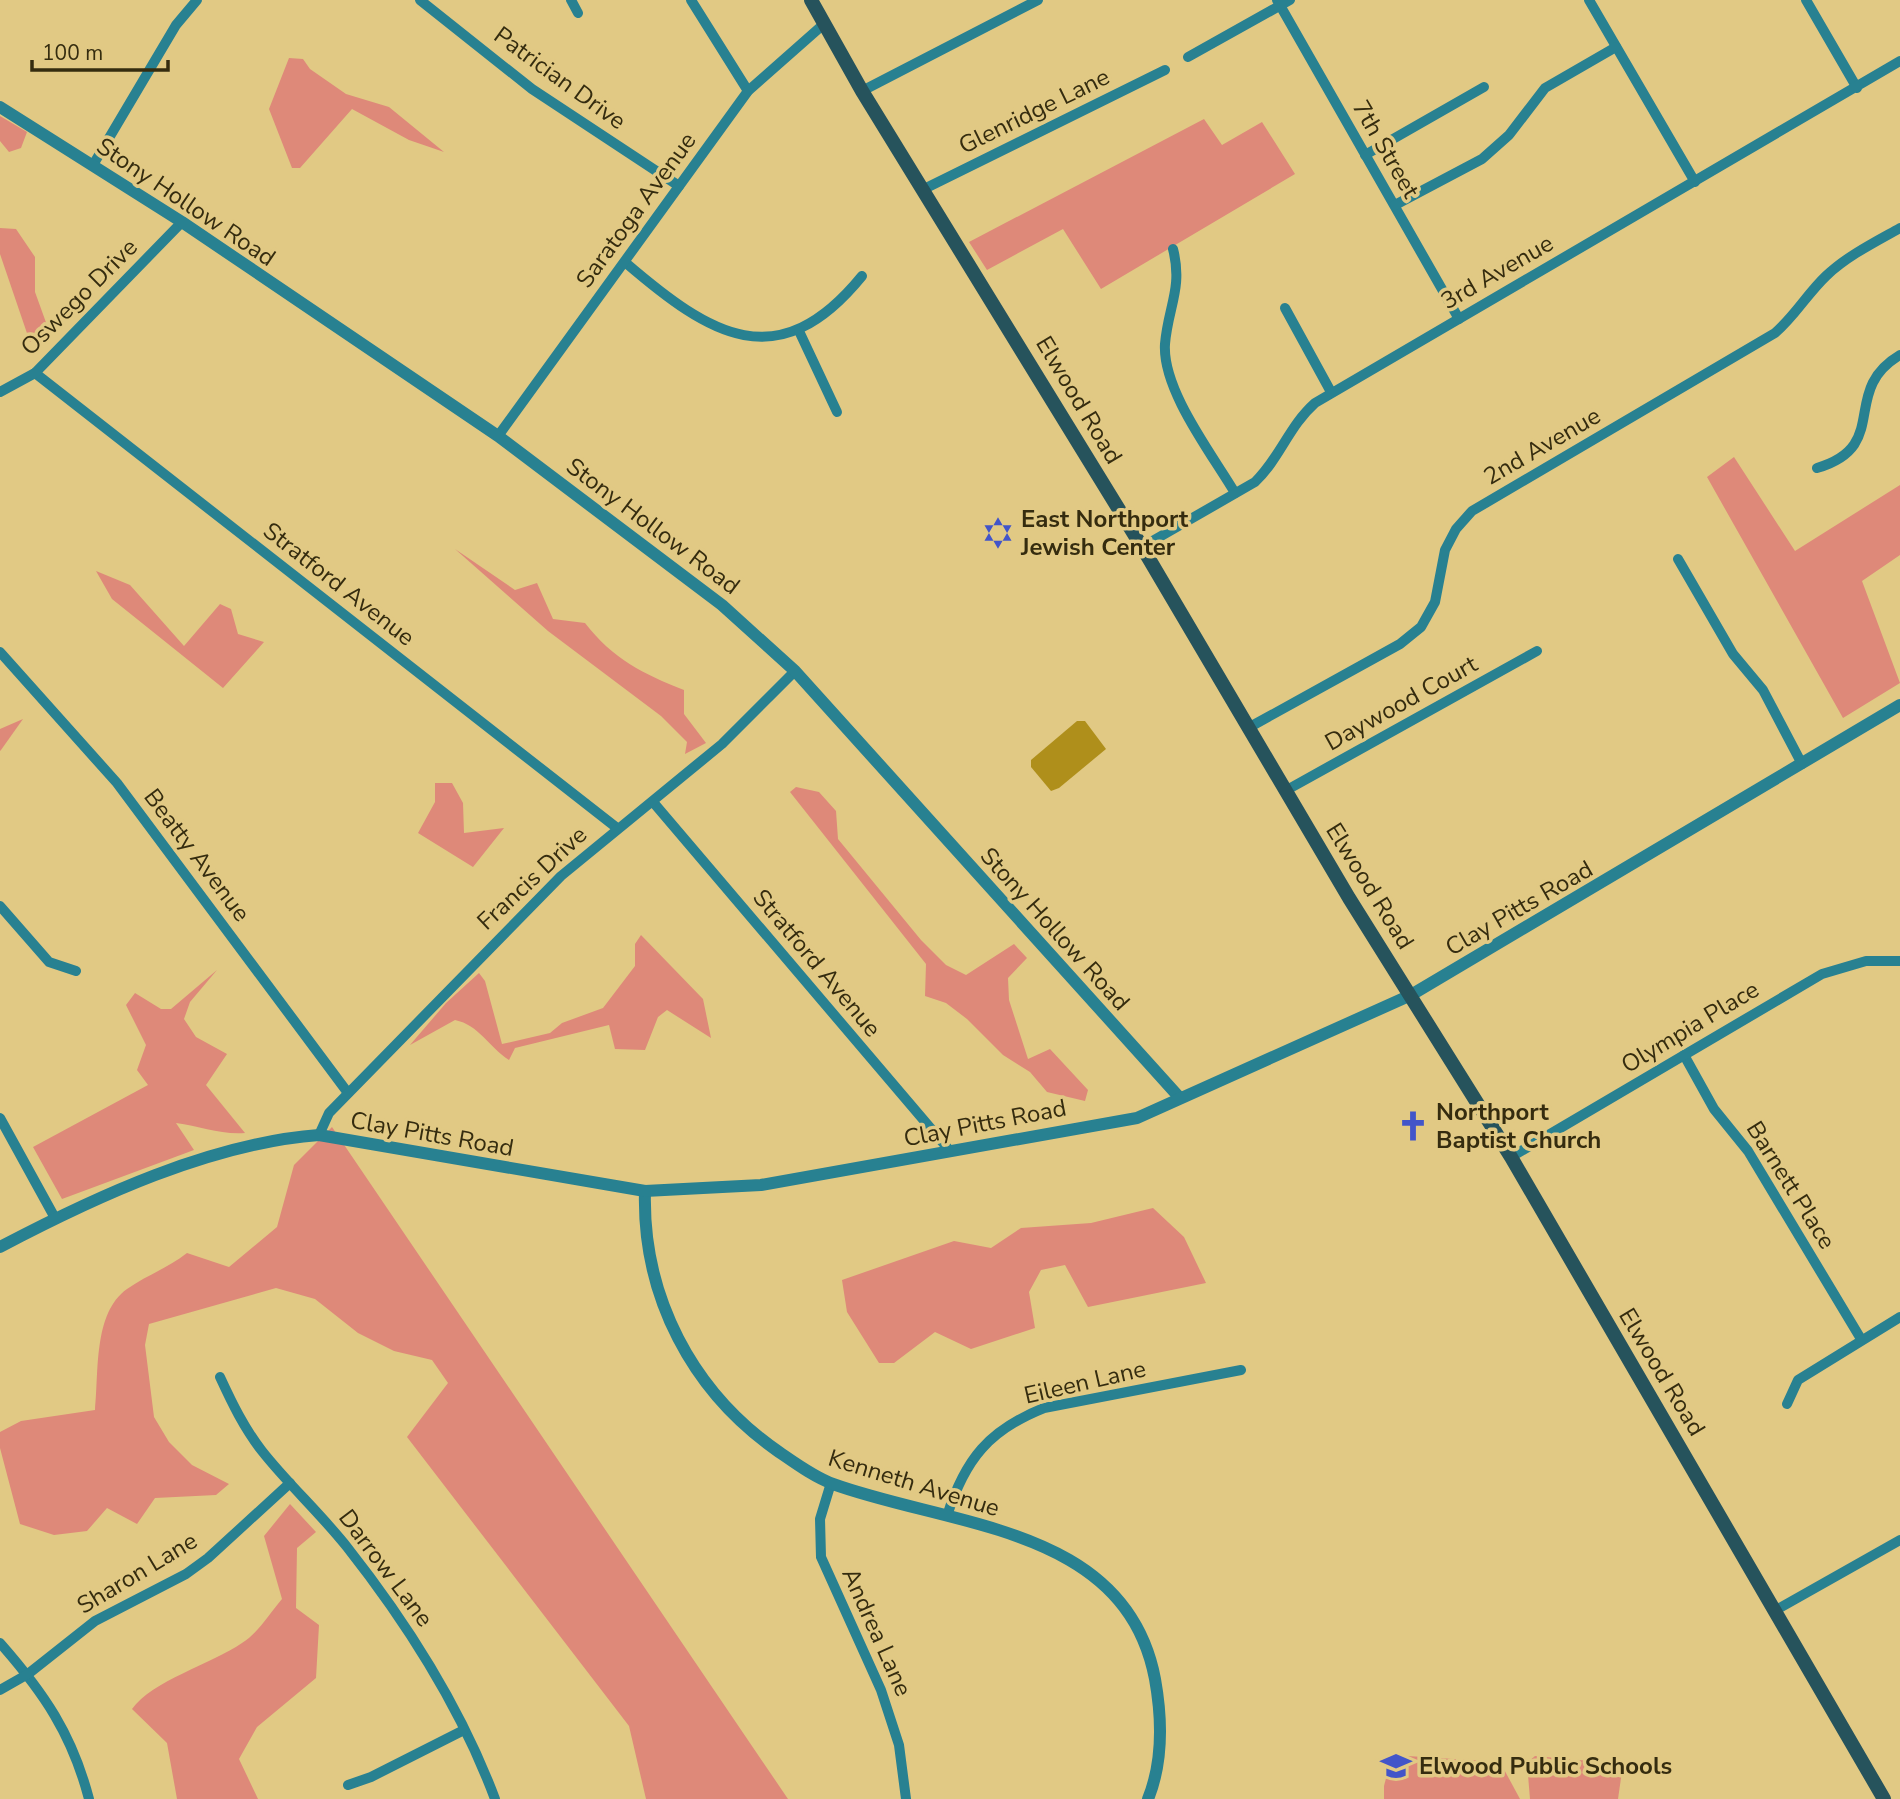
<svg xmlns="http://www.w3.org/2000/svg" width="1900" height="1799" viewBox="0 0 1900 1799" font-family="'Nunito Sans',sans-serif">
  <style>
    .green { fill: #de8979 }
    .water { fill: #af8f1b }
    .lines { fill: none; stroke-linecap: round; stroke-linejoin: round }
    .minor { stroke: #288191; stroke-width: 10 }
    .tertiary { stroke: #288191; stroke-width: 12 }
    .secondary { stroke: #26535c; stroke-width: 14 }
    .labels { text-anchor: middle; stroke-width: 7; stroke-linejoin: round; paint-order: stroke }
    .street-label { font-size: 24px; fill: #352c0f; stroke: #e1c984 }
    .poi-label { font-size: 24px; font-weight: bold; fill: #352c0f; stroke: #e1c984; text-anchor: start }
  </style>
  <rect width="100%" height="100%" fill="#e1c984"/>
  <!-- green -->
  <g class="green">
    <polygon points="289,58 303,59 310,69 346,94 389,107 444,152 409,140 352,109 300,168 292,168 269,109"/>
    <polygon points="0,116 27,132 21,148 9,152 0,141"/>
    <polygon points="1204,119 1222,145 1262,122 1295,174 1101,289 1063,229 987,270 969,242"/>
    <polygon points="0,228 16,229 35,257 35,292 48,328 30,342 0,254"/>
    <polygon points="1734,457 1795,551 1900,485 1900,555 1862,581 1900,683 1843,718 1707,477"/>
    <path d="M455 549 515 590 537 583 553 619 585 623C613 659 643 674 684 690V714L706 743 685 754 687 742 661 716 548 631Z"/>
    <polygon points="96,571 130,585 184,646 220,604 231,609 238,634 264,642 223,688 112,599"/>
    <polygon points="23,719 1,750 0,751 0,729"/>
    <polygon points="435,783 452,783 463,803 464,833 504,828 473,867 418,833 435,802"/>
    <polygon points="796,787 819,792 836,811 838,839 921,940 946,965 966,975 1014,944 1027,958 1008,978 1009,1000 1028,1059 1050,1049 1088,1090 1085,1101 1047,1092 1030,1072 1003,1055 967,1019 946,1003 925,996 926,964 790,792"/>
    <path d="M641 935 703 999 711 1038 667 1010 658 1017 645 1050 615 1049 609 1025 515 1048 509 1060C489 1047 479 1025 455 1020L410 1045 446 1003 479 973 485 981 502 1044 550 1033 562 1023 603 1008 635 966V944Z"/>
    <path d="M217 970 190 1002 184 1019 196 1037 227 1054 206 1085 245 1133C221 1135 200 1126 176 1123L194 1150 62 1199 33 1147 148 1085 137 1070 146 1045 126 1005 135 993 161 1009H171Z"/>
    <path d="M332 1127 788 1799H646L629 1726 407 1437 448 1383 432 1360 394 1351 358 1333 315 1299 276 1288 149 1324 145 1345 154 1417 169 1442 192 1465 229 1484 216 1495 155 1498 137 1524 107 1508 87 1531 54 1535 20 1524 0 1448V1432L21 1421 95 1410C99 1373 93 1313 127 1289 147 1275 168 1268 187 1253L229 1267 277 1227 294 1165Z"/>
    <polygon points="1153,1208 1184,1237 1206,1283 1088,1307 1065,1265 1041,1270 1029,1292 1035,1328 971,1349 935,1332 894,1363 879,1363 847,1312 842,1280 954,1241 991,1248 1021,1228 1091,1223"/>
    <path d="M290 1504 316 1532 297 1548 296 1608 319 1625 316 1678 257 1727 239 1759 258 1799H177L167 1743 132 1709C152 1681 211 1664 242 1643 258 1633 270 1613 282 1599L264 1536Z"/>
    <polygon points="1392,1755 1500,1762 1520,1799 1384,1799 1384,1786"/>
    <polygon points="1535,1756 1623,1764 1618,1799 1530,1799 1527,1763"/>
  </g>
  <!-- water -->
  <polygon class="water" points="1077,721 1085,721 1106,749 1059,788 1051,791 1031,767 1031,760"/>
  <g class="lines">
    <!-- minor -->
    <g class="minor">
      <polyline points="420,0 532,89 679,186"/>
      <polyline points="571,0 578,13"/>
      <polyline points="691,0 748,91"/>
      <polyline points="1277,0 1459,319"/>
      <polyline points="1589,0 1695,182"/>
      <polyline points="1806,0 1857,88"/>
      <polyline points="1188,57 1290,0"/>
      <polyline points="862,91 1038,0"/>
      <polyline points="1365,155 1484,87"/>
      <polyline points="93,165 176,25 197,0"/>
      <polyline points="922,190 1165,70"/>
      <polyline points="1395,205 1482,159 1509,135 1545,88 1616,47"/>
      <path d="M1173 249C1183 288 1168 307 1165 344 1162 390 1212 454 1235 493"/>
      <path d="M626 263C710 335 778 379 862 276"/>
      <polyline points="1285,308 1331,392"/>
      <polyline points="799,331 837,412"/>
      <polyline points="35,373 617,828"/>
      <polyline points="0,392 35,373 182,222"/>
      <polyline points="498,436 748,91 825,23"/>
      <path d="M1817 468C1892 446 1839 391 1900 355"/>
      <path d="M1142 547 1255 482C1280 458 1289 426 1315 403L1900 61"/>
      <polyline points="1678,559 1733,654 1763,690 1802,764"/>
      <polyline points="0,652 117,783 348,1093"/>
      <path d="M1248 728 1400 644 1421 627 1435 602 1445 550 1456 529 1472 511 1775 333C1795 316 1807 294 1826 276 1847 256 1875 242 1900 228"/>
      <polyline points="1285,791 1537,651"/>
      <polyline points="653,802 950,1151"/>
      <polyline points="0,906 49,962 76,971"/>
      <polyline points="1684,1055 1714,1109 1748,1151 1861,1339"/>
      <polyline points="0,1118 55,1218"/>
      <polyline points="319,1135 329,1113 561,876 722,744 795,671"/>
      <polyline points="1511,1157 1822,974 1866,961 1900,961"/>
      <path d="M220 1377C232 1403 244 1428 262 1451 288 1484 320 1513 347 1547 407 1623 461 1708 495 1799"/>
      <polyline points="1787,1404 1798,1380 1900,1317"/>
      <polyline points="831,1483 820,1519 821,1557 881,1690 899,1745 906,1799"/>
      <path d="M947 1516C965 1459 989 1430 1044 1408L1241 1370"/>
      <polyline points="1776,1610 1900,1540"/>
      <path d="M0 1643C44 1693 72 1734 89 1799"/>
      <polyline points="0,1690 28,1674 95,1621 186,1574 208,1558 290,1483"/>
      <polyline points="348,1785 371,1777 464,1730"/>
    </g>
    <!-- tertiary -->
    <g class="tertiary">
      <polyline points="0,107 182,222 498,436 722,605 795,671 1179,1097"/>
      <path d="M645 1191C642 1296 692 1392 779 1452 795 1463 814 1477 833 1484 952 1527 1126 1526 1155 1679 1162 1718 1163 1762 1148 1799"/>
      <path d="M0 1247C95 1197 211 1143 319 1135L645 1191 761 1185 1137 1118 1411 995 1900 705"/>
    </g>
    <!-- secondary -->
    <polyline class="secondary" points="811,0 862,91 1142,547 1349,898 1511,1157 1884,1799"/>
  </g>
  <!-- icons -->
  <defs>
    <g id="synagogue-bare" transform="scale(2.415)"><path d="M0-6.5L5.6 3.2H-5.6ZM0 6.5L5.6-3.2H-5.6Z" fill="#4255c9" stroke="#e1c984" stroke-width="2.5" paint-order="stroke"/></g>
    <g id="church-bare" transform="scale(2.415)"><path d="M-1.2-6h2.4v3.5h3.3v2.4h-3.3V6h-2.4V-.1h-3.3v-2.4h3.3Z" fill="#4255c9" stroke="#e1c984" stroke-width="2.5" paint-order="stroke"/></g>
    <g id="school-bare" transform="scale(2.415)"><path d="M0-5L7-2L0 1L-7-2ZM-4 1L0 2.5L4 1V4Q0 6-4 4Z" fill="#4255c9" stroke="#e1c984" stroke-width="2.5" paint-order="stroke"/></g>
  </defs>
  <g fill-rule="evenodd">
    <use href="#synagogue-bare" x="998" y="533"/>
    <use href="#church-bare" x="1413" y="1126"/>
    <use href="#school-bare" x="1396" y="1766"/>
  </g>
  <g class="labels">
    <!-- street labels -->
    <g class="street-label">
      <text transform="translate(560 78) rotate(36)" y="8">Patrician Drive</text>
      <text transform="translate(1034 111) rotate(-26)" y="8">Glenridge Lane</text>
      <text transform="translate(1386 149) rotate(60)" y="8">7th Street</text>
      <text transform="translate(186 202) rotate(34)" y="8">Stony Hollow Road</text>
      <text transform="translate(636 210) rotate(-54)" y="8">Saratoga Avenue</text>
      <text transform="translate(1497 272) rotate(-30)" y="8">3rd Avenue</text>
      <text transform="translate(79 297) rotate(-45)" y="8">Oswego Drive</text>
      <text transform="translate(1079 400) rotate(59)" y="8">Elwood Road</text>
      <text transform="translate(1542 446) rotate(-30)" y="8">2nd Avenue</text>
      <text transform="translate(653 526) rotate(37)" y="8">Stony Hollow Road</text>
      <text transform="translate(339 584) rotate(38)" y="8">Stratford Avenue</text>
      <text transform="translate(1401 703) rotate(-29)" y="8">Daywood Court</text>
      <text transform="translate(197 855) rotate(53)" y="8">Beatty Avenue</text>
      <text transform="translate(532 878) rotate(-43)" y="8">Francis Drive</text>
      <text transform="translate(1370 886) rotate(58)" y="8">Elwood Road</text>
      <text transform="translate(1519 908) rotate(-30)" y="8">Clay Pitts Road</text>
      <text transform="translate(1055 929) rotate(48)" y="8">Stony Hollow Road</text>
      <text transform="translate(817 963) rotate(50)" y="8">Stratford Avenue</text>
      <text transform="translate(1690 1027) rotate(-31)" y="8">Olympia Place</text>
      <text transform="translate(985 1123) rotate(-11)" y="8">Clay Pitts Road</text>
      <text transform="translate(432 1134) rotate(10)" y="8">Clay Pitts Road</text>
      <text transform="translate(1791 1185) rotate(58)" y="8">Barnett Place</text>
      <text transform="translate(1662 1372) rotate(59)" y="8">Elwood Road</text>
      <text transform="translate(1085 1382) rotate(-13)" y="8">Eileen Lane</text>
      <text transform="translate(914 1483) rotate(17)" y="8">Kenneth Avenue</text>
      <text transform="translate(386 1568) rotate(53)" y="8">Darrow Lane</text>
      <text transform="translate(137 1573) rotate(-31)" y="8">Sharon Lane</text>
      <text transform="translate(877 1632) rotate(66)" y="8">Andrea Lane</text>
    </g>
    <!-- poi labels -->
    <g class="poi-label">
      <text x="1021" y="527">East Northport<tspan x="1021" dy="28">Jewish Center</tspan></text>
      <text x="1436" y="1120">Northport<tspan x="1436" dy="28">Baptist Church</tspan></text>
      <text x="1419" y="1774">Elwood Public Schools</text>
    </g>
  </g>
  <!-- scale -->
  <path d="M32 60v10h136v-10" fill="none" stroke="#352c0f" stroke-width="3.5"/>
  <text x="42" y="60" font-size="21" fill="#352c0f" stroke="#e1c984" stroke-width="5" paint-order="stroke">100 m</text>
</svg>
